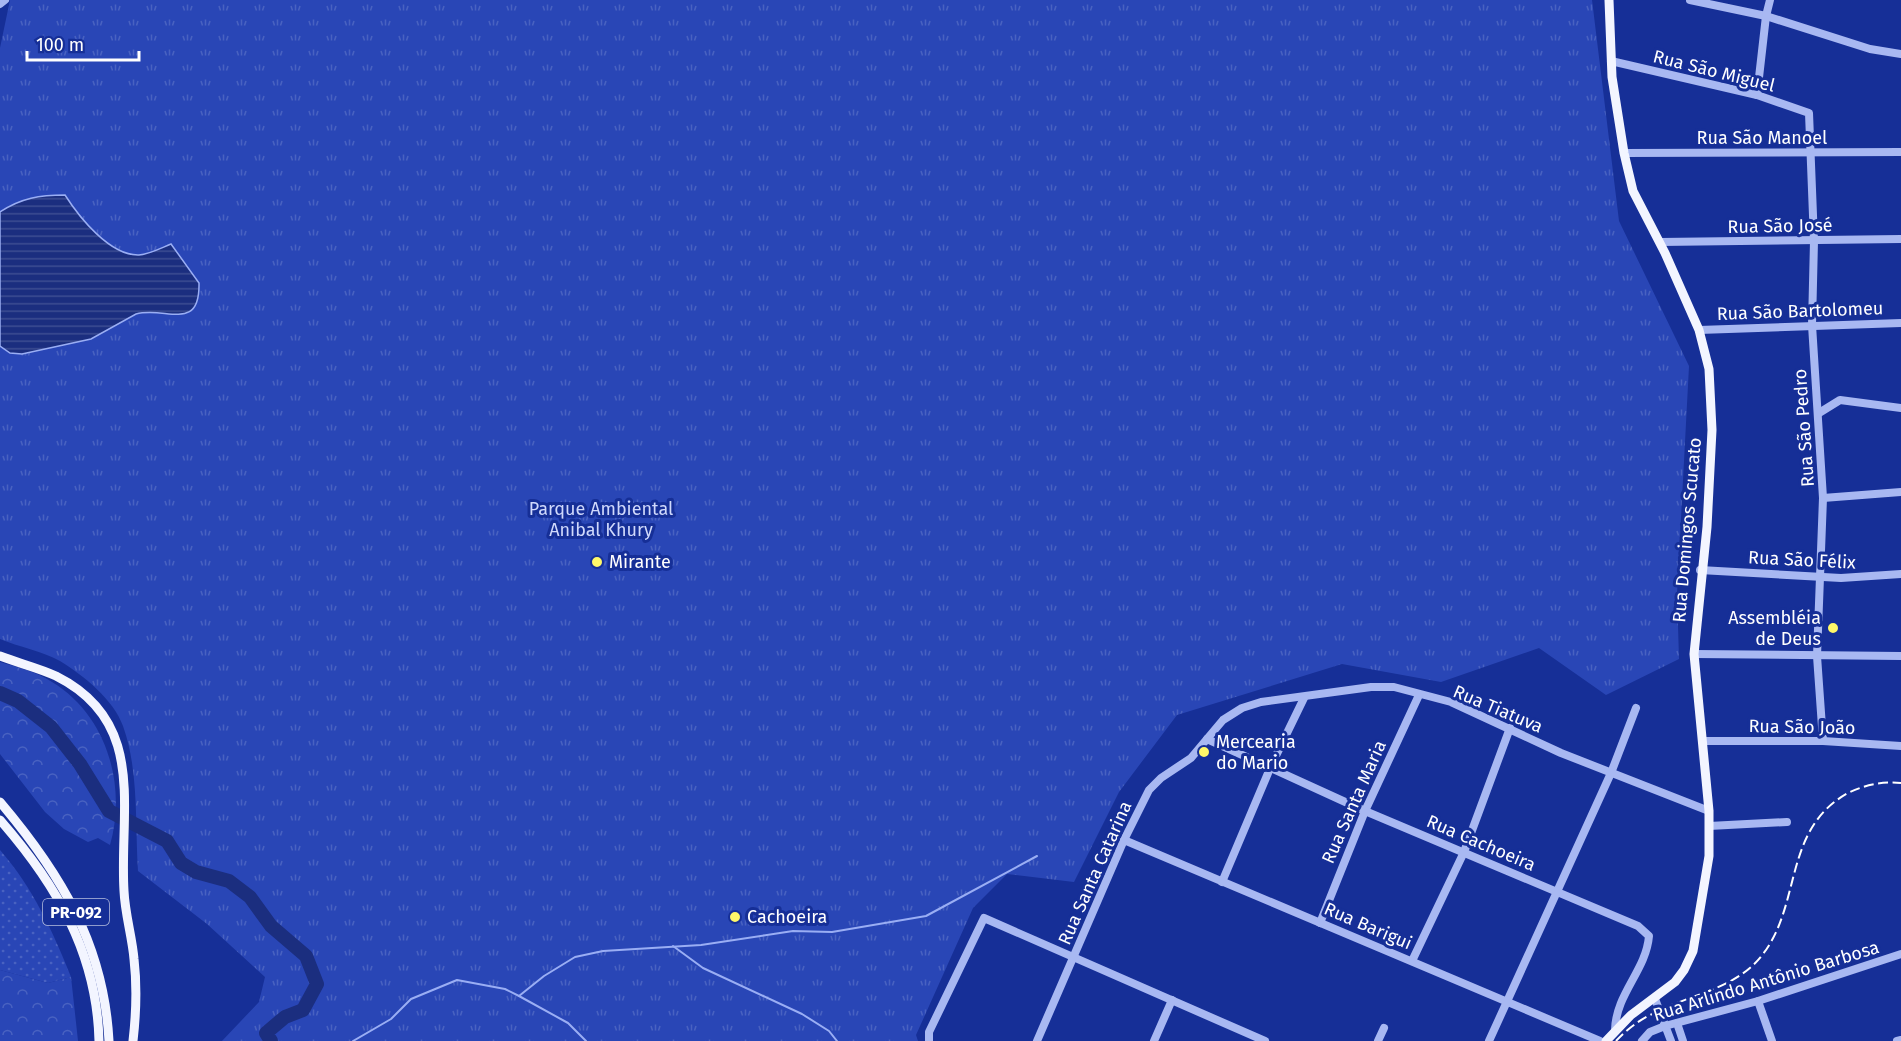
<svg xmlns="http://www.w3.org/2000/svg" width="1901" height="1041" viewBox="0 0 1901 1041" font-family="'Fira Sans',sans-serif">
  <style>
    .grass { fill: url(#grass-dots) }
    .forest { fill: url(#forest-crowns) }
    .park { fill: url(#park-tufts) }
    .water { fill: url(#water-rules); stroke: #9aaef4; stroke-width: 1.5 }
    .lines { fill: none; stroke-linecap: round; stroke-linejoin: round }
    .stream { stroke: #9aaef4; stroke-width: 2 }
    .river { stroke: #1b2e7f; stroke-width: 14 }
    .minor { stroke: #a8b8f2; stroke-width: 8 }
    .major { stroke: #f3f5ff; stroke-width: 9 }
    .rail { stroke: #fff; stroke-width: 2; stroke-dasharray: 10 4.5; stroke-linecap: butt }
    .poi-dot { fill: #fff869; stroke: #162f97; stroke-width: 2 }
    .labels { text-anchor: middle; stroke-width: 6; stroke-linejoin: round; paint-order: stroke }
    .shield { fill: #162f97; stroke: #b9c1e0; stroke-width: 1.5 }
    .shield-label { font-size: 16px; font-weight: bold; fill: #fff }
    .street-label { font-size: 18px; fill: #fff; stroke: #162f97 }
    .park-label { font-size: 18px; fill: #d0d9fc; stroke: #162f97 }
    .poi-label { font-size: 18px; fill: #fff; stroke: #162f97; text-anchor: start }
  </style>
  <defs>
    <pattern id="grass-dots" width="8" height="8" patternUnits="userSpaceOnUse" patternTransform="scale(1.5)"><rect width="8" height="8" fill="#2946b6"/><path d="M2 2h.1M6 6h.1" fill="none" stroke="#4962c1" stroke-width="1.8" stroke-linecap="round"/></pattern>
    <pattern id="forest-crowns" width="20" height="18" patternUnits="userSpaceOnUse" patternTransform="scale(1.5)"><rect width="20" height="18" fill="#2946b6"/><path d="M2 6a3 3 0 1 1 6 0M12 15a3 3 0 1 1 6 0" fill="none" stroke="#4962c1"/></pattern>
    <pattern id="park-tufts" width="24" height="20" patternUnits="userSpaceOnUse" patternTransform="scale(1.5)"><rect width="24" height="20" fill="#2946b6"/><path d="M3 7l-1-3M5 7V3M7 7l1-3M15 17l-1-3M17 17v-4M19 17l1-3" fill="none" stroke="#4962c1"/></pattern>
    <pattern id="water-rules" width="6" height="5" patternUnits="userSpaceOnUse" patternTransform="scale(1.5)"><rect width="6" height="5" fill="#1b2e7f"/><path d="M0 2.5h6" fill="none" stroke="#3d4d92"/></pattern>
  </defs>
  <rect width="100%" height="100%" fill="#162f97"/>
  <!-- grass -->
  <path class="grass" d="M0 850C33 888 52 930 71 977L48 983 0 970Z"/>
  <!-- forest -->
  <g class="forest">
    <path d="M0 662C17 667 37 672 52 682 107 715 127 786 110 845L98 838 88 842 64 829 45 812 0 754Z"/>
    <polygon points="0,970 48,983 71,977 78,1041 0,1041"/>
  </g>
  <!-- park -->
  <path class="park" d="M10 0H1592L1619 221 1689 366 1677 594 1679 659 1606 695 1539 648 1441 682 1342 664 1177 715 1119 792 1074 882 1007 874 973 908 916 1035 918 1041H222L259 1002 265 977 207 924 138 871C135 824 139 770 123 726 114 700 83 675 60 661 42 651 19 647 0 639V48Z"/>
  <!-- water -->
  <path class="water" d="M65 195C79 217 110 256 139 255 150 254 161 248 171 244L199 283C200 333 166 306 136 314L91 339 22 354 10 353 0 346V212C21 198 40 195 65 195Z"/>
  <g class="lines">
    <!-- stream -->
    <g class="stream">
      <polyline points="673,946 703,968 802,1014 829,1031 837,1041"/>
      <polyline points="519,996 544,976 575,957 603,951 701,945 793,931 832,932 926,916 1037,856"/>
      <polyline points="353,1041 391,1019 411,999 457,980 505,989 519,996 568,1023 586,1041"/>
    </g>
    <!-- river -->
    <polyline class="river" points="0,693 18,701 51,727 80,764 109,811 167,841 181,863 196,872 229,881 250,897 271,926 306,956 317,984 303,1010 285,1017 266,1033 271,1041"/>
    <!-- minor -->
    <g class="minor">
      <polyline points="1690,0 1766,16 1870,49 1901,54"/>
      <polyline points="0,4 5,0"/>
      <polyline points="1611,61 1757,95 1809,113 1814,241 1812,325 1823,498 1817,656 1823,741"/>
      <polyline points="1757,95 1766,16 1770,0"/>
      <polyline points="1624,153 1901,152"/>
      <polyline points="1660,242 1901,239"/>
      <polyline points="1699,330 1901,323"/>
      <polyline points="1819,413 1840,400 1901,408"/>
      <polyline points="1823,498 1901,492"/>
      <polyline points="1700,570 1841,578 1901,574"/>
      <polyline points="1694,654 1901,656"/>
      <path d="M1207 739 1365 811 1638 926 1649 936C1646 971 1616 993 1615 1030"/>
      <polyline points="1703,741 1823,741 1901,746"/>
      <polyline points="1709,826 1787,822"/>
      <polyline points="1124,840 1600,1041"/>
      <polyline points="1222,882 1271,766 1304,698"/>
      <polyline points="1320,923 1365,811 1419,695"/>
      <polyline points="1412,961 1464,852 1510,728"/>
      <polyline points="1655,999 1671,1041"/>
      <polyline points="1758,1001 1772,1041"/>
      <polyline points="1677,1023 1683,1041"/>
      <polyline points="929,1041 929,1032 984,918 1265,1041"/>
      <polyline points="1037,1041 1124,840 1149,790 1161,778 1191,758 1223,720 1242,708 1261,702 1371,687 1394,687 1451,702 1561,753 1709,811"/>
      <polyline points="1154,1041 1172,1000"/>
      <polyline points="1378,1041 1384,1028"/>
      <polyline points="1489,1041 1611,773 1636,708"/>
      <polyline points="1642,1041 1650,1032 1665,1026 1758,1001 1901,954"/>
      <polyline points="1897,1041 1901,1040"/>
    </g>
    <!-- major -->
    <g class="major">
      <path d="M0 656C18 663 39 668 56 676 148 722 119 809 124 891 125 914 132 936 134 959 137 985 136 1015 133 1041"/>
      <path d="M0 802C61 874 104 945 109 1041"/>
      <path d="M0 820C56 884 97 953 99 1041"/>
      <polyline points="1606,1041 1631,1015 1675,982 1684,970 1693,951 1709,856 1709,811 1694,654 1707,527 1712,430 1709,369 1699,330 1665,253 1633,191 1624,153 1612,77 1609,0"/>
    </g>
    <!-- rail -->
    <path class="rail" d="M1616 1041C1626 1030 1638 1021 1652 1014 1689 994 1736 990 1763 954 1802 903 1783 829 1848 793 1864 785 1883 781 1901 783"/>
  </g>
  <!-- markers -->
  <g class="poi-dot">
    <circle cx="597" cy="562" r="6"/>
    <circle cx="1833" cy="628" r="6"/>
    <circle cx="1204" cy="752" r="6"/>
    <circle cx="735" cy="917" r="6"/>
  </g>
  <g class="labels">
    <!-- shield labels -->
    <rect class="shield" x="43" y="899" width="66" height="26" rx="4.5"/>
    <g class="shield-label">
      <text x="76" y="918">PR-092</text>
    </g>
    <!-- street labels -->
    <g class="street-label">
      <text transform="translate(1714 71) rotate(14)" y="6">Rua São Miguel</text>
      <text x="1762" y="144">Rua São Manoel</text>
      <text transform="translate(1780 226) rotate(-1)" y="6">Rua São José</text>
      <text transform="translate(1800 311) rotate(-2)" y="6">Rua São Bartolomeu</text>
      <text transform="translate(1804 428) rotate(-94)" y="6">Rua São Pedro</text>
      <text transform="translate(1687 530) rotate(-85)" y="6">Rua Domingos Scucato</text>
      <text transform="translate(1802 560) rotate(3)" y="6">Rua São Félix</text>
      <text transform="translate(1498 709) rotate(23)" y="6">Rua Tiatuva</text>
      <text transform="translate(1802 727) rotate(1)" y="6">Rua São João</text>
      <text transform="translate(1354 802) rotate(-66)" y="6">Rua Santa Maria</text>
      <text transform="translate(1481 843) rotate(23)" y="6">Rua Cachoeira</text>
      <text transform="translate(1095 873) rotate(-66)" y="6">Rua Santa Catarina</text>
      <text transform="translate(1368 926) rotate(23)" y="6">Rua Barigui</text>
      <text transform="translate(1766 981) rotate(-17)" y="6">Rua Arlindo Antônio Barbosa</text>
    </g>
    <!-- park labels -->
    <g class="park-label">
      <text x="601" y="515">Parque Ambiental<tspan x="601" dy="21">Anibal Khury</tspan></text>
    </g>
    <!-- poi labels -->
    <g class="poi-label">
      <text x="609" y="568">Mirante</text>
      <text x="1821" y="624" text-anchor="end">Assembléia<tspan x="1821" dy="21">de Deus</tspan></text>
      <text x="1216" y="748">Mercearia<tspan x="1216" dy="21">do Mario</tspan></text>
      <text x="747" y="923">Cachoeira</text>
    </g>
  </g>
  <!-- scale -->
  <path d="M27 51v9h112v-9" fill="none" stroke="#ffffff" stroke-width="3"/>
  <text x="36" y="51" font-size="18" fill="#ffffff" stroke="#162f97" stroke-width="4.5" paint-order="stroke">100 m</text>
</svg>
